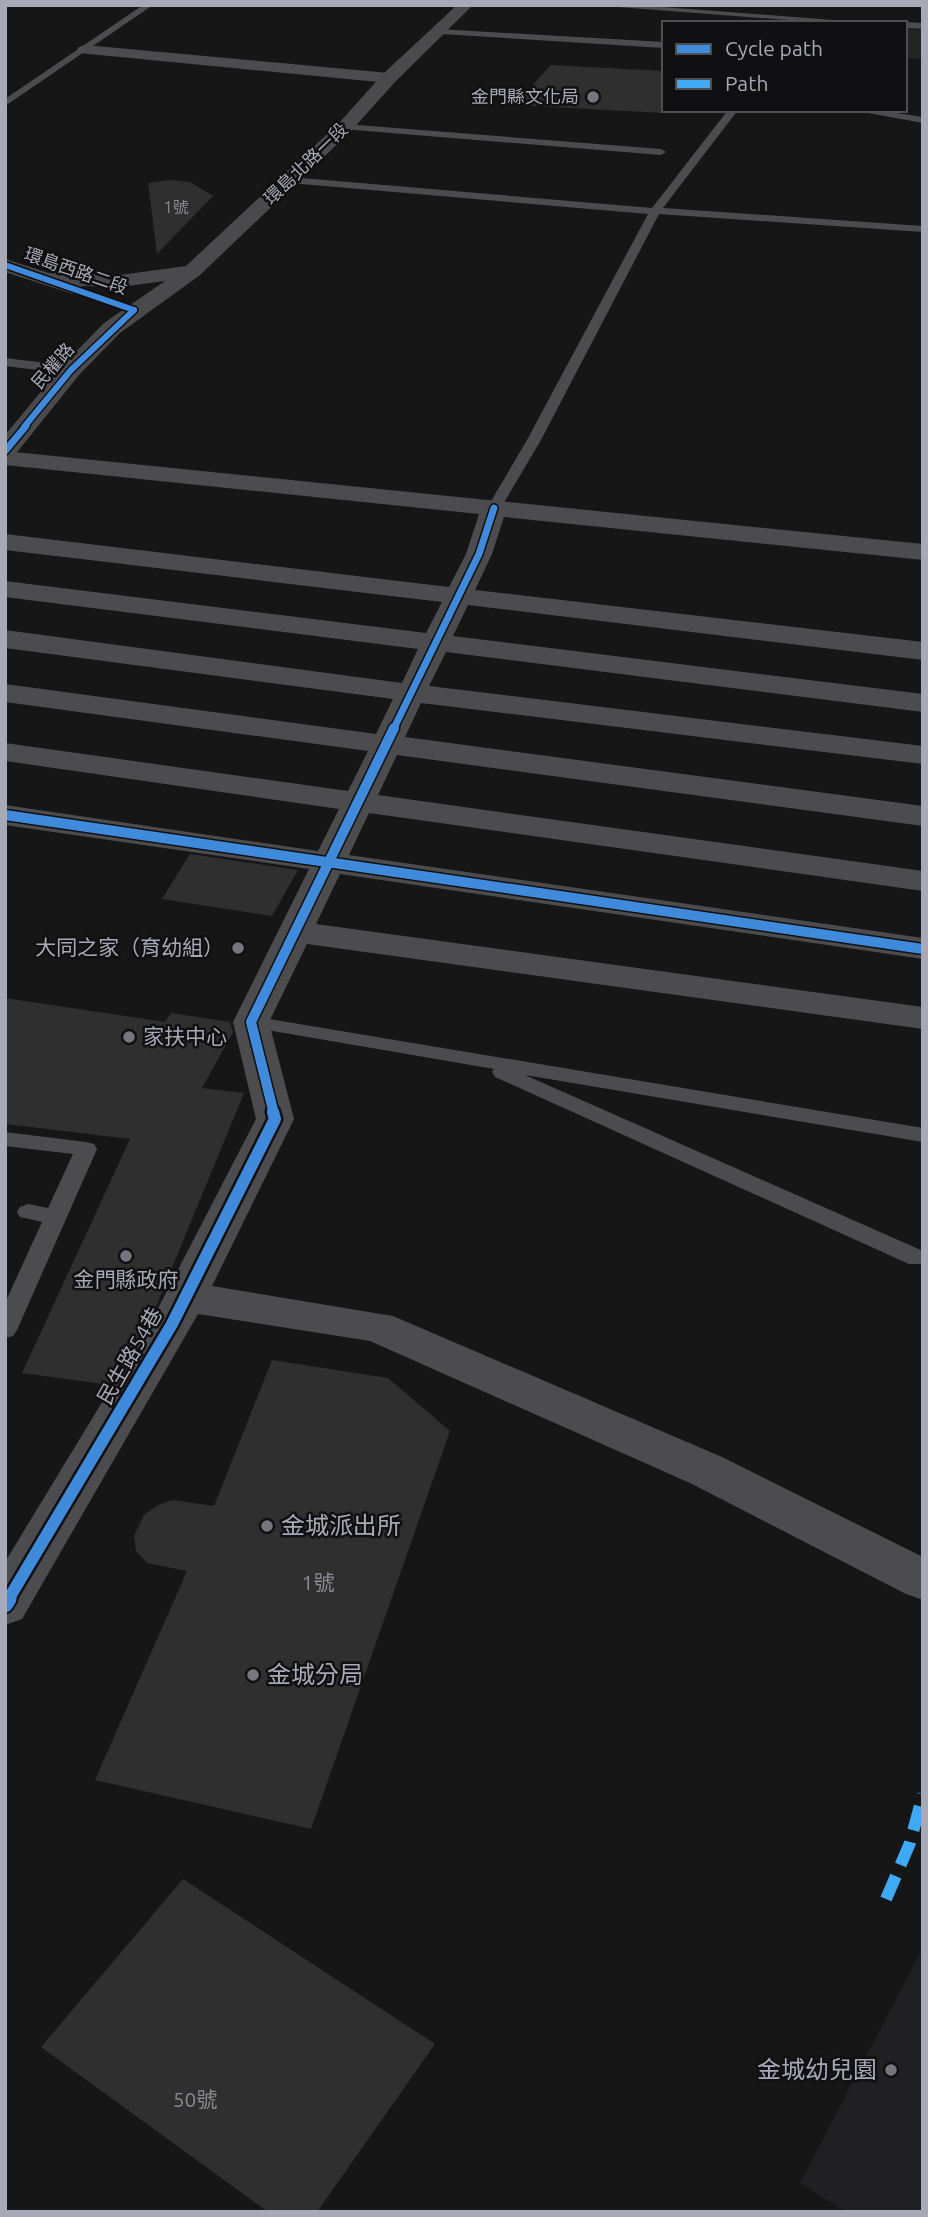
<svg xmlns="http://www.w3.org/2000/svg" width="928" height="2217" viewBox="0 0 928 2217" font-family="Ubuntu,'Noto Sans TC',sans-serif">
  <style>
    .built { fill: #202022 }
    .green { fill: #202622 }
    .building { fill: #2f2f30 }
    .lines { fill: none; stroke-linecap: round; stroke-linejoin: round }
    .lane { fill: #4c4c4f; fill-rule: evenodd }
    .street { fill: #4c4c4f; fill-rule: evenodd }
    .secondary { fill: #4a4a4d; fill-rule: evenodd }
    .quiet { stroke: #3fa9f5; stroke-width: 12; stroke-dasharray: 25 12; stroke-linecap: butt }
    .cycleway-far4-casing { stroke: #101012; stroke-width: 9 }
    .cycleway-far3-casing { stroke: #101012; stroke-width: 10 }
    .cycleway-far2-casing { stroke: #101012; stroke-width: 13 }
    .cycleway-far1-casing { stroke: #101012; stroke-width: 17 }
    .cycleway-casing { stroke: #101012; stroke-width: 19 }
    .cycleway-far4 { stroke: #408adc; stroke-width: 6 }
    .cycleway-far3 { stroke: #408adc; stroke-width: 7 }
    .cycleway-far2 { stroke: #408adc; stroke-width: 10 }
    .cycleway-far1 { stroke: #408adc; stroke-width: 12 }
    .cycleway { stroke: #408adc; stroke-width: 15 }
    .poi-dot { fill: #75767e; stroke: #101012; stroke-width: 2.5 }
    .labels { text-anchor: middle; stroke-width: 5; stroke-linejoin: round; paint-order: stroke }
    .far-number-label { font-size: 16px; fill: #8a8a94 }
    .far-poi-label { font-size: 18px; fill: #a8a9b6; stroke: #101012; text-anchor: end }
    .far-street-label { font-size: 18px; fill: #a8a9b6; stroke: #101012 }
    .poi-label { font-size: 21px; fill: #a8a9b6; stroke: #101012; text-anchor: end }
    .street-label { font-size: 21px; fill: #a8a9b6; stroke: #101012 }
    .near-number-label { font-size: 21px; fill: #8a8a94 }
    .near-poi-label { font-size: 24px; fill: #a8a9b6; stroke: #101012; text-anchor: start }
  </style>
  <rect width="100%" height="100%" fill="#161616"/>
  <!-- built -->
  <polygon class="built" points="919,1955 923,1957 923,2212 846,2212 800,2183"/>
  <!-- green -->
  <polygon class="green" points="905,29 923,30 923,59 905,58"/>
  <!-- building -->
  <g class="building">
    <polygon points="551,65 664,71 664,113 514,105"/>
    <polygon points="170,180 190,182 213,196 157,254 148,183"/>
    <polygon points="190,854 298,870 272,916 162,899"/>
    <polygon points="5,998 165,1022 171,1013 230,1022 233,1032 202,1088 244,1093 155,1309 110,1385 22,1373 130,1139 5,1124"/>
    <polygon points="272,1360 388,1378 450,1431 311,1829 95,1780 187,1571 147,1563 136,1551 134,1536 144,1515 158,1505 173,1500 214,1506"/>
    <polygon points="183,1879 435,2044 317,2212 268,2212 41,2047"/>
  </g>
  <g class="lines">
    <!-- lane -->
    <g class="lane">
      <polygon points="143,5 153,5 5,106 5,99"/>
      <polygon points="592,5 637,5 873,23 827,23"/>
      <polygon points="905,22 923,23 923,29 905,28"/>
      <polygon points="438,29 664,42 664,48 441,34"/>
      <polygon points="728,110 738,110 663,208 923,226 923,232 659,214 541,440 499,511 489,511 487,508 527,440 648,214 290,183 285,180 290,177 652,208"/>
      <polygon points="852,110 877,110 923,117 923,123"/>
      <polygon points="345,124 661,149 666,152 661,155 342,129 340,127"/>
      <polygon points="5,358 71,366 77,370 71,374 5,366"/>
      <polygon points="251,1016 923,1128 923,1142 525,1075 923,1251 923,1264 909,1264 495,1077 492,1072 494,1069 244,1026 241,1022 244,1018"/>
      <polygon points="5,1132 86,1142 94,1144 97,1149 17,1330 13,1336 5,1338 5,1303 42,1222 20,1217 17,1212 20,1207 28,1204 48,1208 73,1154 5,1146"/>
    </g>
    <!-- street -->
    <g class="street">
      <polygon points="85,45 389,73 397,78 389,83 79,53 77,50 79,47"/>
      <polygon points="5,451 923,544 923,560 504,517 492,554 475,590 923,642 923,660 468,605 453,636 923,694 923,712 446,652 429,686 923,746 923,764 421,703 405,737 923,806 923,826 397,755 378,795 923,871 923,891 369,813 349,855 923,938 923,959 340,874 316,924 923,1007 923,1029 307,944 269,1022 294,1119 212,1286 393,1316 722,1457 923,1557 923,1600 906,1594 690,1483 370,1341 198,1314 22,1619 5,1625 5,1562 152,1320 256,1119 233,1022 309,869 5,825 5,805 318,851 339,809 5,761 5,743 348,791 368,751 5,702 5,684 376,734 393,699 5,648 5,630 402,683 418,649 5,597 5,581 426,633 442,602 5,550 5,534 449,587 466,554 479,514 5,465"/>
    </g>
    <!-- secondary -->
    <polygon class="secondary" points="457,5 473,5 395,82 351,131 200,275 120,333 79,375 14,456 5,458 5,435 63,365 104,323 165,281 120,287 82,286 80,292 73,294 5,272 5,259 49,273 120,275 186,266 339,123 383,74"/>
    <!-- quiet -->
    <polyline class="quiet" points="886,1899 910,1843 923,1794"/>
    <!-- cycleway-far4 casing -->
    <g class="cycleway-far4-casing">
      <g id="cycleway-far4">
        <polyline points="5,265 134,310"/>
        <polyline points="24,427 71,370 134,310"/>
      </g>
    </g>
    <!-- cycleway-far3 casing -->
    <g class="cycleway-far3-casing">
      <g id="cycleway-far3">
        <polyline points="5,451 26,426"/>
        <polyline points="393,730 479,554 494,508"/>
      </g>
    </g>
    <!-- cycleway-far2 casing -->
    <g class="cycleway-far2-casing">
      <g id="cycleway-far2">
        <polyline points="5,815 923,949"/>
        <polyline points="274,1114 251,1022 394,728"/>
      </g>
    </g>
    <!-- cycleway-far1 casing -->
    <g class="cycleway-far1-casing">
      <polyline id="cycleway-far1" points="8,1600 172,1324 275,1119 273,1112"/>
    </g>
    <!-- cycleway casing -->
    <g class="cycleway-casing">
      <polyline id="cycleway" points="5,1605 9,1599"/>
    </g>
    <!-- cycleway-far4 -->
    <use href="#cycleway-far4" class="cycleway-far4"/>
    <!-- cycleway-far3 -->
    <use href="#cycleway-far3" class="cycleway-far3"/>
    <!-- cycleway-far2 -->
    <use href="#cycleway-far2" class="cycleway-far2"/>
    <!-- cycleway-far1 -->
    <use href="#cycleway-far1" class="cycleway-far1"/>
    <!-- cycleway -->
    <use href="#cycleway" class="cycleway"/>
  </g>
  <!-- markers -->
  <g class="poi-dot">
    <circle cx="593" cy="97" r="7"/>
    <circle cx="238" cy="948" r="7"/>
    <circle cx="129" cy="1037" r="7"/>
    <circle cx="126" cy="1256" r="7"/>
    <circle cx="267" cy="1526" r="7"/>
    <circle cx="253" cy="1675" r="7"/>
    <circle cx="891" cy="2070" r="7"/>
  </g>
  <g class="labels">
    <!-- far-number labels -->
    <g class="far-number-label">
      <text x="176" y="213">1號</text>
    </g>
    <!-- far-poi labels -->
    <g class="far-poi-label">
      <text x="579" y="103">金門縣文化局</text>
    </g>
    <!-- far-street labels -->
    <g class="far-street-label">
      <text transform="translate(306 164) rotate(-44)" y="6">環島北路一段</text>
      <text transform="translate(76 271) rotate(19)" y="6">環島西路二段</text>
      <text transform="translate(53 366) rotate(-49)" y="6">民權路</text>
    </g>
    <!-- poi labels -->
    <g class="poi-label">
      <text x="224" y="955">大同之家（育幼組）</text>
      <text x="143" y="1044" text-anchor="start">家扶中心</text>
      <text x="126" y="1287" text-anchor="middle">金門縣政府</text>
    </g>
    <!-- street labels -->
    <g class="street-label">
      <text transform="translate(130 1356) rotate(-60)" y="7">民生路54巷</text>
    </g>
    <!-- near-number labels -->
    <g class="near-number-label">
      <text x="318" y="1590">1號</text>
      <text x="195" y="2107">50號</text>
    </g>
    <!-- near-poi labels -->
    <g class="near-poi-label">
      <text x="281" y="1534">金城派出所</text>
      <text x="267" y="1683">金城分局</text>
      <text x="877" y="2078" text-anchor="end">金城幼兒園</text>
    </g>
  </g>
  <!-- border -->
  <rect width="928" height="2217" fill="none" stroke="#a8a9b6" stroke-width="14"/>
  <!-- legend -->
  <rect x="662" y="21" width="245" height="91" fill="#101012" stroke="#4d4d54" stroke-width="2"/>
  <rect x="676" y="44" width="35" height="10" fill="#408adc" stroke="#4d4d54" stroke-width="2"/>
  <text x="725" y="56" font-size="21" fill="#a8a9b6">Cycle path</text>
  <rect x="676" y="79" width="35" height="10" fill="#3fa9f5" stroke="#4d4d54" stroke-width="2"/>
  <text x="725" y="91" font-size="21" fill="#a8a9b6">Path</text>
</svg>
